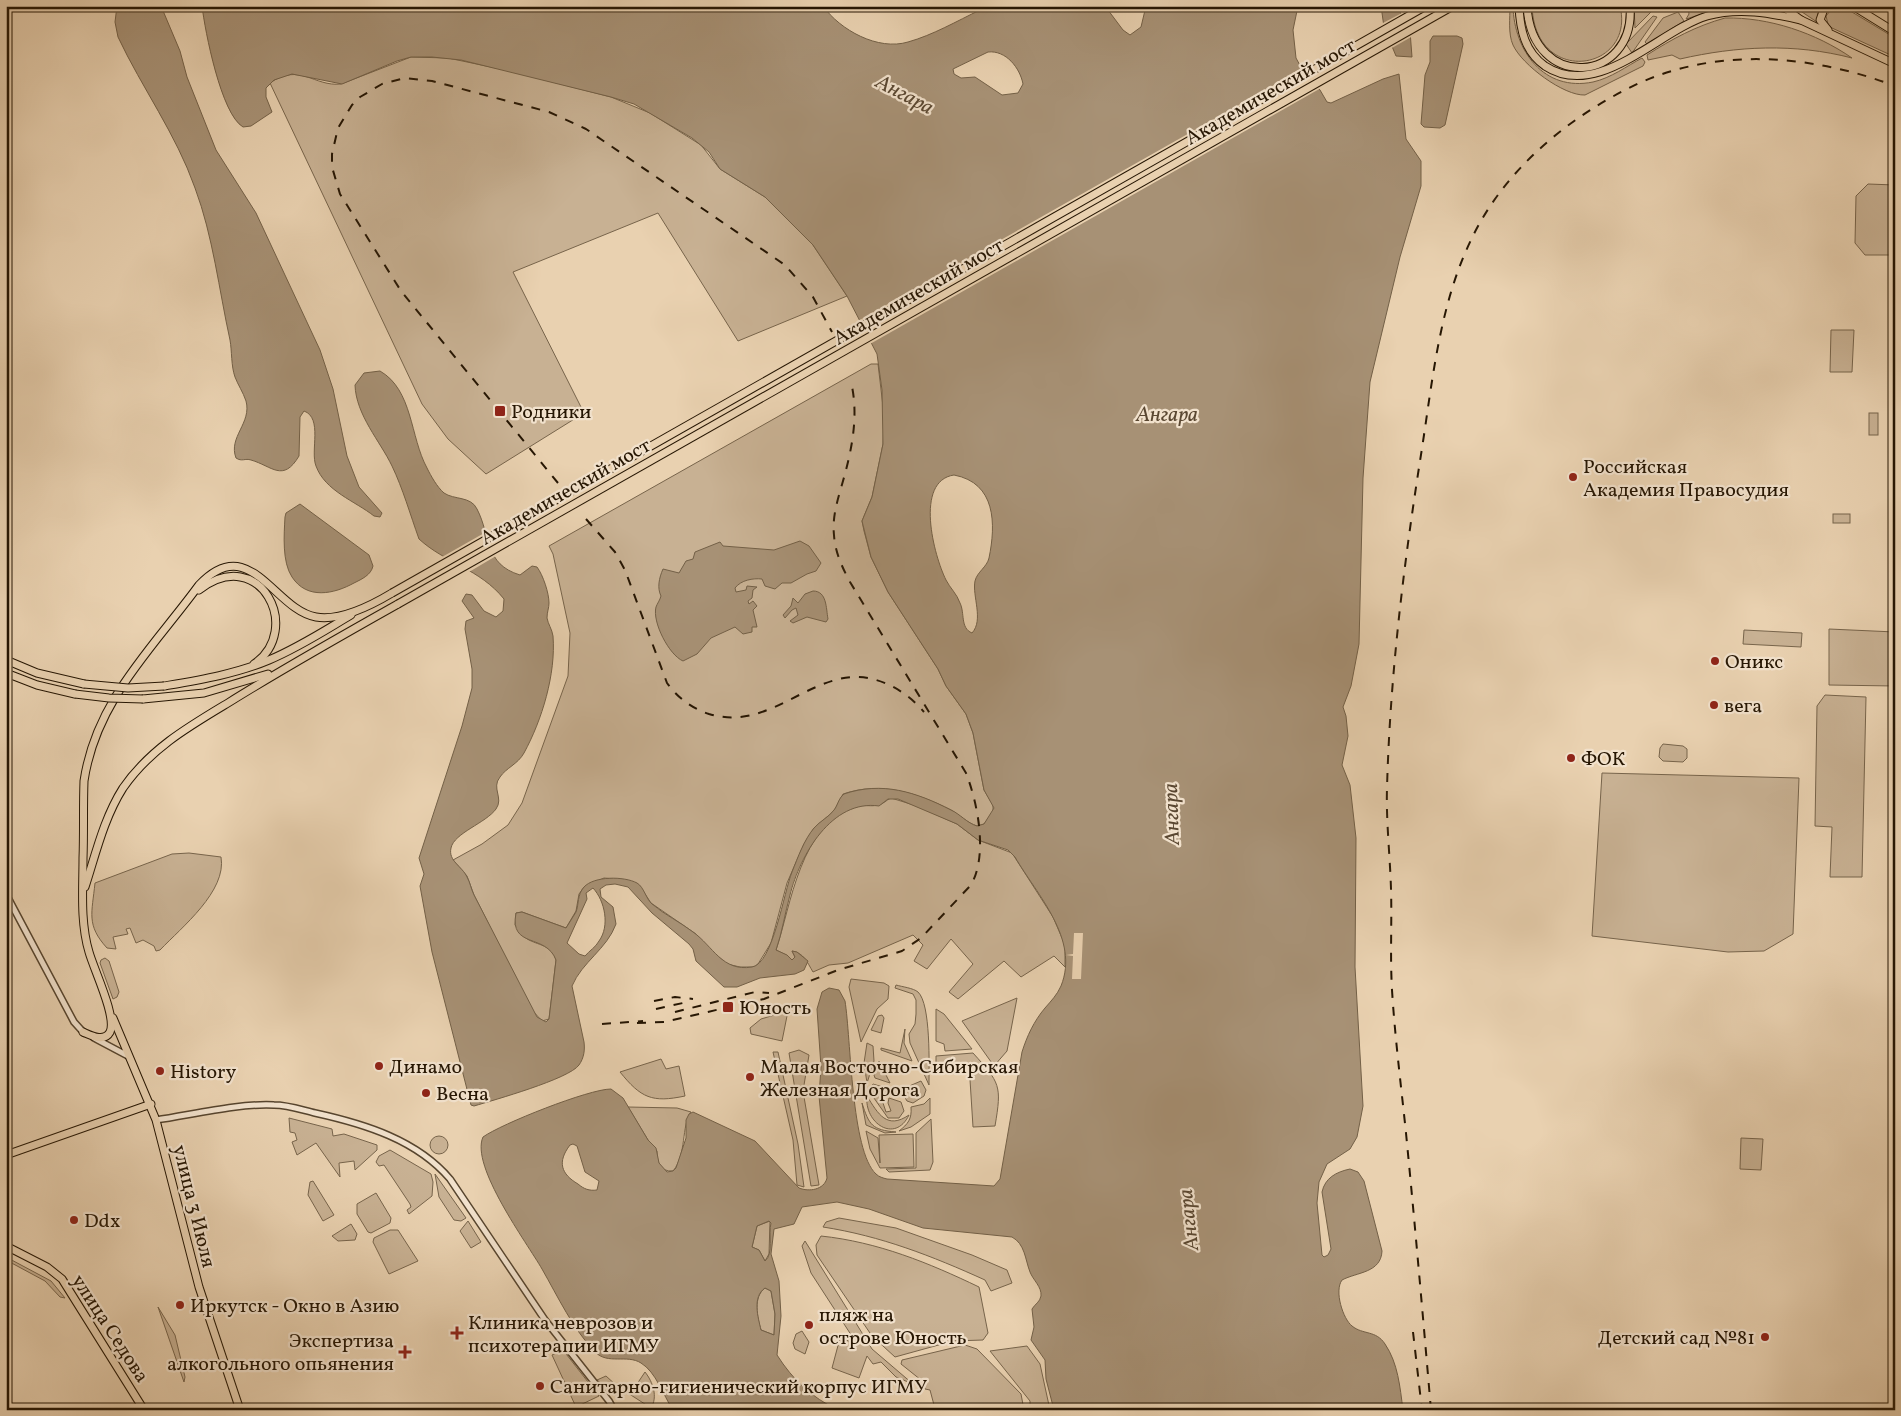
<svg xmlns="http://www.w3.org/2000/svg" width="1901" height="1416" viewBox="0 0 1901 1416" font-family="Vollkorn,serif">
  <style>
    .green { fill: #c8b193; stroke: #77644b }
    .water { fill: #a79175; stroke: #736047; fill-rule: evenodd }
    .pier { fill: #e9d1b0 }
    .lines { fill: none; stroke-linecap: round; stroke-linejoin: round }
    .minor-casing { stroke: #57452e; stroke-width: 8 }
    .major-casing { stroke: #261603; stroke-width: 9 }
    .minor { stroke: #f1e1cc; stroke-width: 5 }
    .major { stroke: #e9d1b0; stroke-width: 7 }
    .rail { stroke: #261603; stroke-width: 2; stroke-dasharray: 9 9; stroke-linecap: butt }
    .major-bridge-casing { stroke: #261603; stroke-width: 9; stroke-linecap: butt }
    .major-bridge { stroke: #e9d1b0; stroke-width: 7 }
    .poi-dot { fill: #8f2418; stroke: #f1e1cc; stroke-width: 2 }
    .labels { text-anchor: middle; stroke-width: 4.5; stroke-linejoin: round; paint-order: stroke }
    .street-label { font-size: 20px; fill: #261603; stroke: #f1e1cc }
    .poi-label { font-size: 20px; fill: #261603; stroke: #f1e1cc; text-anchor: start }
    .water-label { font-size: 21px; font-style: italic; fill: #5a4731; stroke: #f1e1cc }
  </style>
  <rect width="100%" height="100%" fill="#e9d1b0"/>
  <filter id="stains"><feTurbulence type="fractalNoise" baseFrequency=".004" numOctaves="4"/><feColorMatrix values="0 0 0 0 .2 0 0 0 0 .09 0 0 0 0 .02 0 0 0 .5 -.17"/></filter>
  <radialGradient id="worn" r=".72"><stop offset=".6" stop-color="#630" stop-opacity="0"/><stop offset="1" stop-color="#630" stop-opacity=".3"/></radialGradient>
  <!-- green -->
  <g class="green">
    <path d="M1510 6H1513C1514 51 1544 92 1593 82 1611 78 1627 66 1642 58L1645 62 1643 66 1585 95C1564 96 1522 65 1513 45 1508 34 1510 18 1510 6Z"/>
    <path d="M1532 6H1620C1636 71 1535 88 1532 6Z"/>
    <polygon points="1634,6 1656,6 1656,7 1635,28"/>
    <polygon points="1700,6 1722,6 1725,7 1686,19 1689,14 1688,8"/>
    <polygon points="1793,6 1819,6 1817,22"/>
    <polygon points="1834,6 1847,9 1895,38 1895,57 1832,28 1828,24 1826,16"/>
    <polygon points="1678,12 1684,21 1647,44 1645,42 1663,18"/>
    <polygon points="1653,16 1657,17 1632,53 1626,44"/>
    <path d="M1725 18C1769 17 1816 33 1852 58 1794 43 1737 46 1680 59L1672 55 1648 60 1647 55C1672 39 1696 26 1725 18Z"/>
    <path d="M411 57 448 58 510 71 611 97 650 113 701 145 720 169 765 197 782 213 813 245 847 296 738 341 658 213 513 272 584 413 486 474 448 439 422 404 270 83C300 62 314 87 341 84Z"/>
    <polygon points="1868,184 1895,185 1895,252 1892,255 1865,255 1855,243 1856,196"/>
    <polygon points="1831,330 1854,330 1852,372 1830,372"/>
    <path d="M871 364H878L884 415 883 444 872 497 862 521 864 531 871 557 888 592 938 669 946 686 966 714 973 733 984 790 993 805V812L984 824 977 826C967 823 960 815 951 810 917 793 881 781 843 794L834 811 814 828 804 844 787 883 771 943 758 964 754 967H740L727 964 707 947 696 934 651 903 639 885 624 880 604 878 584 887 579 894 576 911 566 928 522 912 516 913 515 925C519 930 523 937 529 940 541 946 551 945 556 960L549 1019 542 1021 532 1010 474 895 467 876 453 860 482 844 508 825 522 803 568 676 570 633 553 554 549 546Z"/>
    <rect x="1869" y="413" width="9" height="22"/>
    <rect x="1833" y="514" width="17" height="9"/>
    <polygon points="1829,629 1895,632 1895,686 1829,685"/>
    <polygon points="1744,630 1802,633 1801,647 1743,644"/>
    <polygon points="1825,695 1866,697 1862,877 1830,877 1832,827 1815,826 1817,706"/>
    <polygon points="1663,744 1683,746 1687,749 1687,758 1683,762 1663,761 1659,757 1660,748"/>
    <polygon points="1602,773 1799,778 1793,934 1764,951 1728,952 1592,936"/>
    <path d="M891 798 917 806 957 824 978 840 1012 853 1053 917 1065 945V967L1054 956 1021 977 1004 961 958 999 949 992 973 964 951 939 927 969 914 961 923 945 913 935 848 963 829 965 813 972C807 962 804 953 792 951L795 957 792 960 786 955 776 950C791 906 800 823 856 807 864 804 871 807 878 805 884 804 886 800 891 798Z"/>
    <path d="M189 853 221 857C227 891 182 927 160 950L156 951 154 946 143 940 136 943 130 928 126 929 128 934 113 937 116 949 107 948C86 925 92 913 95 883L172 854Z"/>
    <polygon points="105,958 109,961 119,992 117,997 113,999 100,963 101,960"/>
    <polygon points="851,979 884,983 889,986 888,999 877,1009 861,1042 849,987"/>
    <path d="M896 985C903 987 913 988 918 992 931 1004 929 1066 929 1085L910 1043 909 1034 915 1024 916 1014V1000L913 994 895 988Z"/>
    <polygon points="1017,998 1007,1051 994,1066 962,1021"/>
    <polygon points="936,1009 944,1014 972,1049 945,1051 944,1044 936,1041"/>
    <polygon points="788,1011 782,1041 751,1034 750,1028 761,1019"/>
    <polygon points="882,1015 884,1018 881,1033 871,1030 878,1016"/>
    <polygon points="905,1029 904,1043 912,1061 881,1050 881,1048 900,1053"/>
    <polygon points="867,1043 873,1046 874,1061 867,1083 864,1063"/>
    <polygon points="799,1050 809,1055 803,1091 819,1185 811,1186 789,1053"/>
    <polygon points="773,1052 778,1052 798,1144 804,1187 797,1185 793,1140"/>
    <path d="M973 1053C1000 1083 1002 1085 995 1126L973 1127 969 1064 936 1063V1056Z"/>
    <path d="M661 1059 666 1069 679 1066 685 1096C652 1103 641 1098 620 1072Z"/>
    <polygon points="879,1061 890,1083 875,1078 874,1075"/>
    <polygon points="921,1081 926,1090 924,1096 913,1103 907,1101 904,1096 907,1087"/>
    <polygon points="873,1084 886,1088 883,1103 886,1112 891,1111 888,1103 889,1098 901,1102 904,1111 899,1118 888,1118 869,1091"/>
    <path d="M867 1096C878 1114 887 1130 909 1115 895 1144 864 1123 867 1096Z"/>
    <path d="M930 1098V1114L911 1127 899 1131C908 1124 912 1119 911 1107L924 1104Z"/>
    <path d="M862 1103C869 1125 872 1130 896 1132L885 1133 866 1125Z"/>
    <path d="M628 1107 677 1108 691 1112C681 1126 687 1154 673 1171 660 1172 657 1162 657 1151L648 1140Z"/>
    <polygon points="289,1118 332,1129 333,1136 344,1134 377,1145 377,1150 355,1170 354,1161 339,1163 340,1177 316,1143 297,1155 292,1142 297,1140 295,1133 290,1132"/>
    <polygon points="931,1119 933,1162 930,1170 889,1172 886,1169 916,1168 916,1133"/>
    <polygon points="866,1131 878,1138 880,1163 879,1135 913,1134 914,1167 880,1168 870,1149"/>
    <circle cx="439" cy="1145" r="9"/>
    <polygon points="1741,1138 1763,1139 1761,1170 1740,1169"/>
    <polygon points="390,1150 431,1174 433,1182 432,1196 409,1214 407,1210 411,1207 410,1204 384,1165 379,1166 376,1162 379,1156"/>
    <polygon points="435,1174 466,1218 461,1221 454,1220 439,1197"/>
    <polygon points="313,1181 334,1215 323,1221 308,1195 310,1182"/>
    <polygon points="376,1193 391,1218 390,1223 371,1233 368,1232 357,1214 357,1204"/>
    <path d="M839 1218 896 1228 972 1255 1007 1270 1012 1283 991 1291 985 1280C932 1256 881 1236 823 1227L826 1222Z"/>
    <polygon points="468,1221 481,1242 471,1248 460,1231"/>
    <polygon points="770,1221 769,1254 765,1261 759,1250 752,1247 757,1226"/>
    <polygon points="351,1224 357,1234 355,1240 338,1241 332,1236"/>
    <polygon points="390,1230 398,1230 418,1261 389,1274 373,1242 374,1238"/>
    <path d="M821 1236C878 1242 929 1263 979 1287L988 1333 983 1340 953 1341 895 1357 872 1336 817 1255 816 1245Z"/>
    <polygon points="805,1241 872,1349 913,1384 896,1377 881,1362 873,1364 867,1356 859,1378 832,1368 840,1338 857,1344 811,1273 802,1246"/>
    <polygon points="6,1257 51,1281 65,1298 60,1297 45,1281 6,1260"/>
    <path d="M765 1288 771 1291 775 1314 774 1335 761 1330C757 1317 753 1297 765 1288Z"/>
    <polygon points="158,1307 175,1335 185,1377 184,1382"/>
    <polygon points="802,1331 809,1342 805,1354 795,1349 793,1343 796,1334"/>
    <polygon points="965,1345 977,1349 1021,1394 1024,1410 932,1410 931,1406 934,1405 930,1390 925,1389 921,1380 901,1364 902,1360"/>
    <polygon points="1027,1346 1040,1364 1050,1410 1030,1410 1030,1401 990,1351"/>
    <polygon points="563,1350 599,1396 576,1407 552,1355"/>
    <path d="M645 1372C653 1382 658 1397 651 1408L617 1386 608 1389 597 1380 606 1376 617 1386 637 1384Z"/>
    <polygon points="1800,1405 1838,1405 1841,1410 1796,1410"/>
  </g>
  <!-- water -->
  <g class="water">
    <path d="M117 6H161L180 51 187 77 216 150 256 213 320 350 333 389 347 456 359 487 382 513 380 517 374 516C355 501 325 491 316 466 310 451 323 418 304 411L300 417 299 456C283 483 272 466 251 460 245 458 242 462 236 458 228 437 252 423 246 401 243 392 238 385 235 377 231 366 232 351 230 340 219 290 213 236 195 188 176 134 142 88 118 37L115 22Z"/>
    <path d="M202 6H823C840 30 878 51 908 42 933 35 957 21 980 10L984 6H1105L1123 30 1130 35 1141 27 1146 6H1298L1293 30 1296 58 1302 69 1320 90 1327 102 1331 103 1383 79 1399 74 1406 139 1421 161V186L1400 257 1370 382 1363 478 1359 644 1351 686 1343 707 1346 716 1348 736 1342 765 1350 785 1356 838 1355 967 1363 1106 1357 1137 1350 1149 1327 1164 1319 1182 1317 1203 1322 1255 1324 1257 1328 1255 1331 1249 1322 1192C1325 1178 1336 1172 1350 1169L1358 1172 1364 1181 1382 1251C1381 1273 1357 1272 1342 1280 1334 1291 1343 1319 1352 1326 1363 1335 1376 1330 1385 1344 1398 1363 1400 1387 1403 1410H1054L1046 1379 1045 1360 1031 1340 1034 1327 1032 1309C1035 1304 1040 1302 1041 1296 1042 1287 1033 1280 1030 1272 1025 1259 1025 1244 1012 1237L923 1228 869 1209 837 1202 802 1207 794 1224 774 1229 771 1254 779 1281 781 1316 777 1355C793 1380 811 1397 838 1410H673C663 1395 656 1372 641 1363 627 1354 608 1365 595 1352 573 1329 558 1297 542 1269 527 1243 470 1166 483 1137 501 1124 589 1089 611 1089L623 1098 648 1140 656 1148 659 1163 667 1172 673 1171 676 1168 686 1138V1120L689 1114 693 1112 755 1141 799 1188C809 1192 824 1190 827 1178L819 1096 821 1067 817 1009 822 992 829 988 839 990 845 1001C851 1038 851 1151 876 1174 879 1177 883 1178 887 1179L994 1186 1000 1179 1022 1052C1027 1036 1034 1021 1045 1008 1051 1001 1057 995 1061 986 1080 939 1037 895 1015 857L1008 850 978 840 957 824 898 799H888L879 806C832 799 800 855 790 895 785 913 782 933 776 950L787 955 792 960 795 957 792 951 797 952 808 961 804 970 795 974 760 978 737 987H724L696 961 693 949 689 944 652 913 628 887 615 884 606 885 600 889 601 897 613 907 616 924C607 949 582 962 572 986L584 1042C585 1050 584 1058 579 1065 569 1079 494 1100 474 1106L471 1105 432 952 420 886 424 874 419 858 462 726 472 688V669L465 629 466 621 474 618 462 601 466 594 472 595 484 611 496 617 503 611 504 599C480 569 445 563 419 539 410 514 403 489 392 466 380 441 356 415 355 385L364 373 380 371C413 390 410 437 427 468 431 476 437 487 444 493 454 500 471 496 477 509 491 536 484 564 520 575L532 566 537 567C543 575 549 593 549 603 549 608 547 612 547 618 548 624 552 629 553 636 556 674 542 720 524 753 518 764 506 768 500 777 491 788 504 798 496 809 486 823 454 833 451 848 448 861 462 866 467 877 470 882 471 889 474 895L537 1017 546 1022 549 1019 556 960C546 933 509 949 516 913L522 912 566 928C569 923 573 917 576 912 579 904 577 895 584 887 594 876 624 876 637 883 644 887 646 899 652 904 665 915 680 922 693 932 713 946 722 972 752 967 773 964 784 891 792 872 798 857 804 840 814 828 820 821 829 817 834 810 838 805 838 799 844 794 882 781 916 792 951 810 960 814 967 823 977 826L984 824 994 808 984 790 973 733 966 714 946 686 938 669 888 592 871 557 862 521 872 497 883 444 882 390 877 354 847 296 813 245 765 197 720 169 709 152 692 138 634 104 611 97 461 60 432 57H411L397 61 342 84 292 74 274 80 266 88V97L272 112 251 126 243 127C221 114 205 31 202 6ZM988 52C1006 50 1020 68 1023 84L1018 93 1002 95 975 77 961 78 954 74 953 69ZM954 475C996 483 996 524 989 558 987 567 977 572 975 581 972 596 984 620 972 633 960 628 965 613 960 603 957 594 950 588 946 580 934 556 914 481 954 475ZM593 888C605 901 610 926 599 941 596 947 589 951 585 956L579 954 567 943 587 899 586 893ZM573 1144 577 1146 585 1172 599 1181 597 1190C589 1191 584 1189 578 1184 561 1174 557 1162 570 1145ZM769 1221 771 1223C768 1234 774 1254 765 1261L759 1250 752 1247 757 1226ZM765 1288 771 1291 775 1314 774 1335 761 1330C758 1317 752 1297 765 1288Z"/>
    <polygon points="1381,6 1397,6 1410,31 1412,57 1396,56 1384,27"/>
    <polygon points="1433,36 1457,36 1462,38 1463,44 1445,125 1440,128 1424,127 1421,124 1425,75 1430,62 1430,41"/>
    <path d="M300 504 369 555 373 566C371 575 362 579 354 583 334 594 307 600 292 577 282 562 284 535 285 517L286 513Z"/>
    <path d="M800 541 809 546 821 563 816 571 807 574 791 583H782L775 589 765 586 762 579C753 578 741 580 735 588L736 592 746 590 747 586 757 587 753 590 752 598 748 601 749 604 753 601 757 606 753 610 757 627H752V632L743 634 735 627 711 638 697 654 683 661C669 655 652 622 656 607 657 604 660 600 661 596 657 588 659 578 663 569L679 573 686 561 693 559 695 552 720 542 723 546 774 550Z"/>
    <path d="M813 591C827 591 826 608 828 619L826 622 807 617 793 623 790 621 798 615 796 608 792 610 785 618 783 615 791 606 793 598 798 603 805 594Z"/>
  </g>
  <!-- pier -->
  <g class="pier">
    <polygon points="1402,13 1412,30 1413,36 1390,49 1381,24"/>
    <polygon points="1304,68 1321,88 870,344 858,321"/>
    <polygon points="486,532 496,556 469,572 442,557"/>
    <polygon points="1074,933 1083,933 1081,979 1072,979 1073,956 1066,955 1073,954"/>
  </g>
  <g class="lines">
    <!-- minor casing -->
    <g class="minor-casing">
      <g id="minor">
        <polyline points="6,894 74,1022 84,1033"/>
        <polyline points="94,1038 128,1056"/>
        <path d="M156 1120C191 1115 240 1103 274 1105 288 1105 302 1110 315 1113 365 1124 417 1140 450 1179L545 1320 609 1401 614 1410"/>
      </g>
    </g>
    <!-- major casing -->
    <g class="major-casing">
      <g id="major">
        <path d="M1519 6C1520 30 1525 52 1545 66 1598 101 1658 31 1707 16 1739 7 1770 13 1801 20"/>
        <path d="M1527 6C1532 93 1636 83 1630 6"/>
        <polyline points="1782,6 1801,20 1895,64"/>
        <polyline points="1825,6 1820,20 1828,30"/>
        <polyline points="1853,6 1895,32"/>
        <path d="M199 590C260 543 304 630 254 664"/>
        <polyline points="6,660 37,673 84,684"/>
        <polyline points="6,673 37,685 75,694"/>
        <path d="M164 686C199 680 236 674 269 660 298 648 324 631 351 615"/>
        <polyline points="143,699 204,693 268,674"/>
        <path d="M85 887C96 853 104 818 123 788 150 749 188 727 228 703 284 668 341 636 398 604"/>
        <polyline points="113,1018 156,1120 199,1287 240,1410"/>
        <path d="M83 1032C90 1035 104 1043 110 1032 117 1017 94 970 89 952 80 922 83 888 83 858 84 832 83 807 84 781 96 700 153 648 199 585 250 531 274 610 316 617 340 621 372 605 392 593"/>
        <polyline points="6,1155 151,1104"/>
        <polyline points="6,1246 47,1267 62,1279 144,1410"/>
      </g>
    </g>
    <!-- minor -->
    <use href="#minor" class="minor"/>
    <!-- major -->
    <use href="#major" class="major"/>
    <!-- rail -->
    <g class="rail">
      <polyline points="558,483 401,291 340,194 332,167 332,154 338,128 352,105 360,97 382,84 405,78 432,81 549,112 586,129 785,265 813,297 832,332"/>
      <path d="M586 519 615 552 625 570 667 683C678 698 691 708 709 714 760 729 794 690 839 679 871 671 904 688 924 712"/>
      <polyline points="654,1001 675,997 693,999"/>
      <polyline points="656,1009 683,1003"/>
      <polyline points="675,1012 755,992 769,993"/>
      <path d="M637 1023 664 1022 764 999 838 970 902 951 921 938 971 885C988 855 978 804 966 773L850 582C842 567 835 552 834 535 832 516 838 499 843 481 852 449 859 415 851 382"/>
      <polyline points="602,1024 643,1021"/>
      <polyline points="1413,1332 1422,1410"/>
      <path d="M1431 1410C1423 1317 1415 1225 1406 1133 1401 1085 1395 1038 1392 990 1390 956 1392 922 1391 889 1390 855 1386 821 1387 788 1390 678 1403 570 1420 461 1432 387 1438 308 1471 240 1502 174 1561 123 1625 90 1709 46 1808 53 1895 86"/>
    </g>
    <!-- major-bridge casing -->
    <g class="major-bridge-casing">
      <g id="major-bridge">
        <polyline points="392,593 1426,6"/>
        <polyline points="398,604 1453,6"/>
        <polyline points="84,684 128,688 164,686"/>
        <polyline points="75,694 109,698 143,699"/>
      </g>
    </g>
    <!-- major-bridge -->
    <use href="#major-bridge" class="major-bridge"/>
  </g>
  <!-- markers -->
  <g class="poi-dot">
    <rect x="494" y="405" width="12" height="12" rx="2.5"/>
    <circle cx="1573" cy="477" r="5"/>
    <circle cx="1715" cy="661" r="5"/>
    <circle cx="1714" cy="705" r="5"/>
    <circle cx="1571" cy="758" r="5"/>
    <rect x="722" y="1001" width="12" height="12" rx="2.5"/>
    <circle cx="379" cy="1066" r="5"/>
    <circle cx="160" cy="1071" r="5"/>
    <circle cx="750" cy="1077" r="5"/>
    <circle cx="426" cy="1093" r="5"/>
    <circle cx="74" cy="1220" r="5"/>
    <circle cx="180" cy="1305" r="5"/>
    <circle cx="809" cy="1325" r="5"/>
    <path d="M454.5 1325.5h5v5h5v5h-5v5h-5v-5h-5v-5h5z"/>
    <circle cx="1765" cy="1337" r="5"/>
    <path d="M402.5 1344.5h5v5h5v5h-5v5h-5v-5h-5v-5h5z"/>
    <circle cx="540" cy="1386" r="5"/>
  </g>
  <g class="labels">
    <!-- street labels -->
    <g class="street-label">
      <text transform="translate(1270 91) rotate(-30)" y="7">Академический мост</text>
      <text transform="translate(918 291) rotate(-30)" y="7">Академический мост</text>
      <text transform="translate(565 491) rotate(-30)" y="7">Академический мост</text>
      <text transform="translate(195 1206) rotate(76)" y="7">улица 3 Июля</text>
      <text transform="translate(111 1328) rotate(57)" y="7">улица Седова</text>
    </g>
    <!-- poi labels -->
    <g class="poi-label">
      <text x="511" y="418">Родники</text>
      <text x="1583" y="473">Российская<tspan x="1583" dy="23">Академия Правосудия</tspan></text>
      <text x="1725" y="668">Оникс</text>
      <text x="1724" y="712">вега</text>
      <text x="1581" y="765">ФОК</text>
      <text x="739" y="1014">Юность</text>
      <text x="389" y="1073">Динамо</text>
      <text x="760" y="1073">Малая Восточно-Сибирская<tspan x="760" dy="23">Железная Дорога</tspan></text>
      <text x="170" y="1078">History</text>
      <text x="436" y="1100">Весна</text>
      <text x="84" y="1227">Ddx</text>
      <text x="190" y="1312">Иркутск - Окно в Азию</text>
      <text x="819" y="1321">пляж на<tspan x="819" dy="23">острове Юность</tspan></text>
      <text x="468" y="1329">Клиника неврозов и<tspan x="468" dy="23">психотерапии ИГМУ</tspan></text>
      <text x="1755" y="1344" text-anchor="end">Детский сад №81</text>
      <text x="394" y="1347" text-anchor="end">Экспертиза<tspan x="394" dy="23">алкогольного опьянения</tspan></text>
      <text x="550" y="1393">Санитарно-гигиенический корпус ИГМУ</text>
    </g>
    <!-- water labels -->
    <g class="water-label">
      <text transform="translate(905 94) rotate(28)" y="7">Ангара</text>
      <text x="1167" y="421">Ангара</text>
      <text transform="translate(1171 814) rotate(-92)" y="7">Ангара</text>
      <text transform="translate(1188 1220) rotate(-96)" y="7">Ангара</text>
    </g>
  </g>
  <!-- margin -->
  <rect width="1901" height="1416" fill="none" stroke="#e9d1b0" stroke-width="25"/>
  <rect x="8" y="8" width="1886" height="1401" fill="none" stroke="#261603" stroke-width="2.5"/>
  <rect x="12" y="12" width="1876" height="1391" fill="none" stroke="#261603"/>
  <rect width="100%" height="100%" filter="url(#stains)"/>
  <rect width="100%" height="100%" fill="url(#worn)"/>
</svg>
